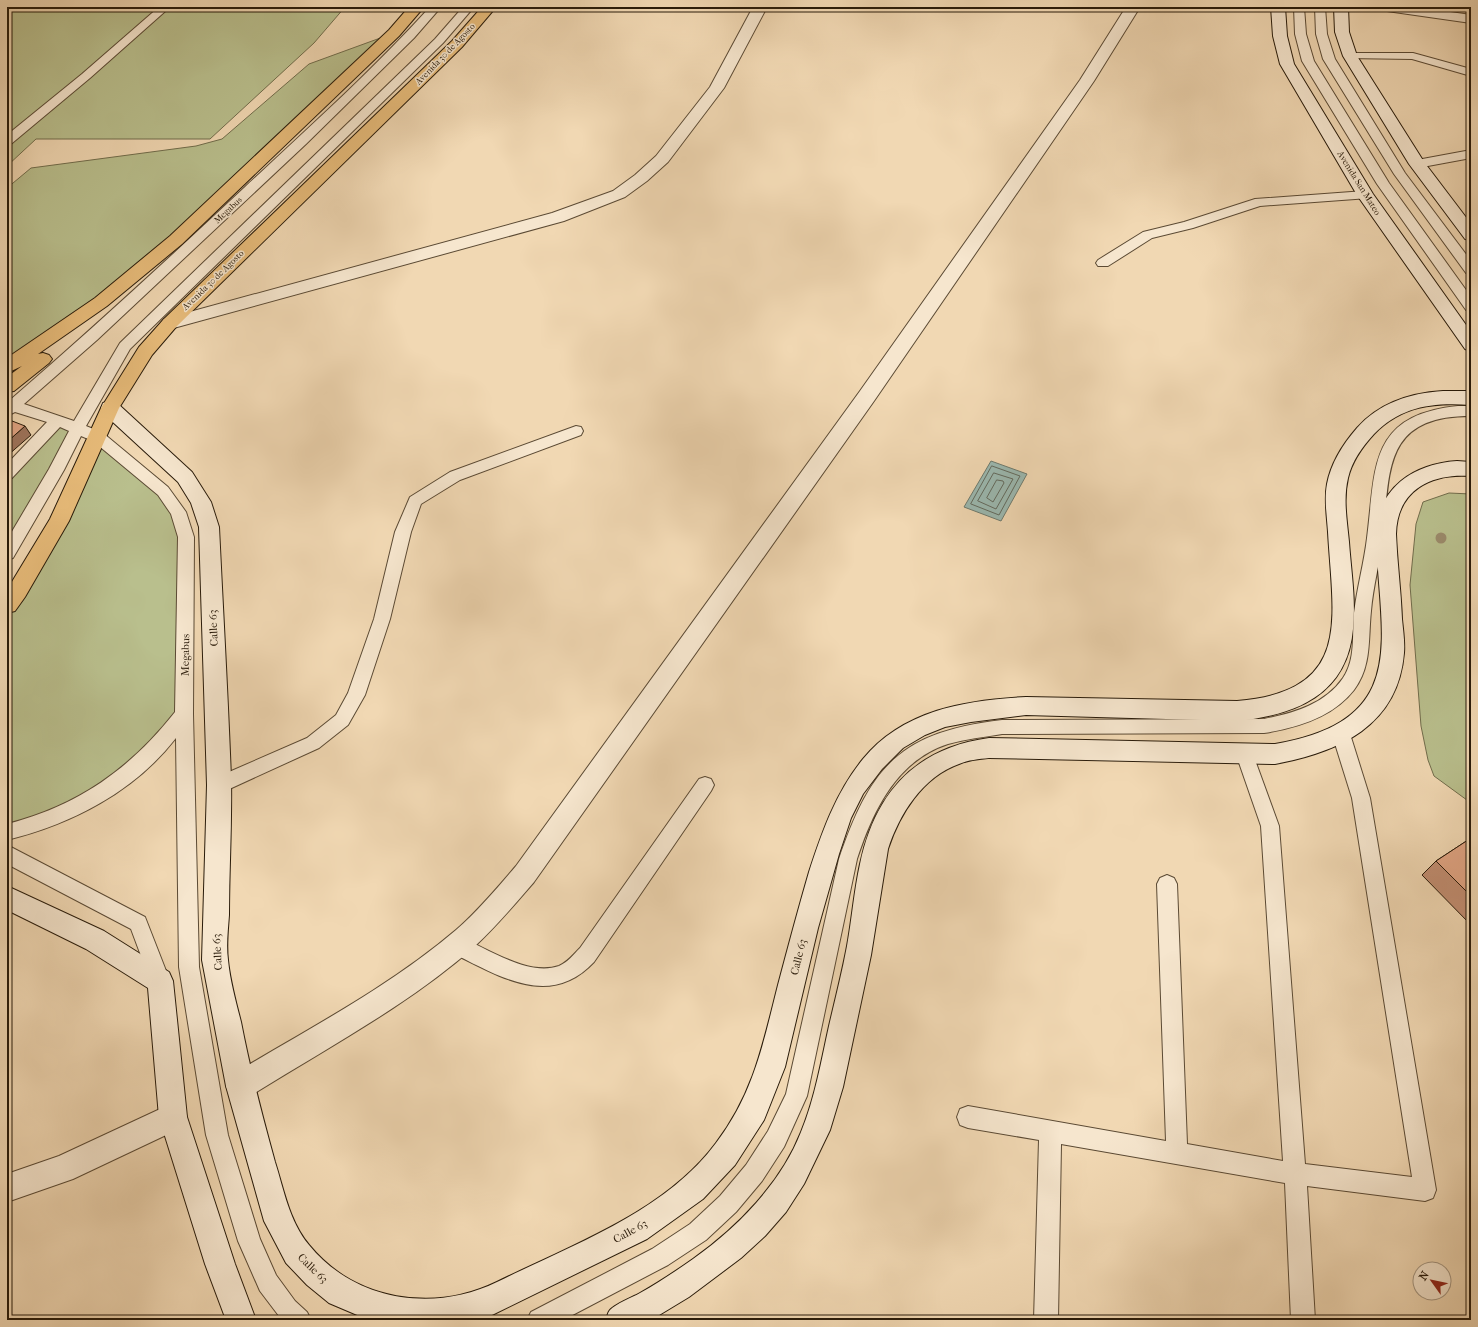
<svg xmlns="http://www.w3.org/2000/svg" width="1478" height="1327" viewBox="0 0 1478 1327" font-family="'IM FELL French Canon',serif">
  <style>
    .green { fill: #b9bf8d; stroke: #716d4c }
    .water { fill: #9bb9b1; stroke: #6d7a6e }
    .lines { fill: none; stroke-linecap: round; stroke-linejoin: round }
    .shore { stroke: #626a5e; stroke-width: 1 }
    .lane-casing { stroke: #5b4a34; stroke-width: 2 }
    .street-casing { stroke: #5b4a34; stroke-width: 2 }
    .secondary-casing { stroke: #291b0a; stroke-width: 2 }
    .primary-casing { stroke: #291b0a; stroke-width: 2 }
    .lane { fill: #f6e6ce; fill-rule: evenodd }
    .street { fill: #f6e6ce; fill-rule: evenodd }
    .secondary { fill: #f6e6ce; fill-rule: evenodd }
    .primary { fill: #e8bc7a; fill-rule: evenodd }
    .tree { fill: #9b8b6c }
    .wall { fill: #c28e72; stroke: #291b0a }
    .shaded-wall { fill: #9e745c; stroke: #291b0a }
    .building { fill: #e1a584; stroke: #291b0a }
    .labels { text-anchor: middle; stroke-width: 3; stroke-linejoin: round; paint-order: stroke }
    .far-street-label { font-size: 9px; fill: #291b0a; stroke: #f6e6ce }
    .street-label { font-size: 11px; fill: #291b0a; stroke: #f6e6ce }
  </style>
  <rect width="100%" height="100%" fill="#f1d8b3"/>
  <filter id="stains"><feTurbulence type="fractalNoise" baseFrequency=".005" numOctaves="4"/><feColorMatrix values="0 0 0 0 .2 0 0 0 0 .09 0 0 0 0 .02 0 0 0 .5 -.17"/></filter>
  <radialGradient id="worn" r=".72"><stop offset=".6" stop-color="#630" stop-opacity="0"/><stop offset="1" stop-color="#630" stop-opacity=".3"/></radialGradient>
  <!-- green -->
  <g class="green">
    <polygon points="7,7 345,7 314,43 210,139 36,139 7,166"/>
    <polygon points="394,33 176,240 7,367 7,188 31,168 196,146 222,139 309,64"/>
    <polygon points="58,420 78,428 7,554 7,474"/>
    <polygon points="98,437 178,512 184,714 132,771 7,832 7,605"/>
    <polygon points="1449,493 1471,494 1471,803 1434,776 1428,760 1421,726 1410,585 1416,524 1423,502"/>
  </g>
  <!-- water -->
  <polygon class="water" points="991,461 1027,474 1001,521 964,507"/>
  <g class="lines">
    <!-- shore -->
    <g class="shore">
      <polygon points="992,466 1020,476 999,515 971,504"/>
      <polygon points="994,473 1013,479 996,509 978,501"/>
      <polygon points="997,480 1003,481 1004,483 993,502 987,498"/>
    </g>
    <!-- lane casing -->
    <g class="lane-casing">
      <g id="lane">
        <polygon points="159,7 170,7 90,78 11,144 7,145 7,135 82,74"/>
        <path d="M430 7H441L414 38 306 144 97 340 24 404 74 421 120 343 435 39 463 7H474L443 43 130 349 86 426 103 433 168 487 186 512 194 537 193 714 199 967 228 1135 260 1239 276 1275 295 1301 307 1312 311 1320H282L260 1291 238 1241 206 1135 179 967 176 738C134 792 72 824 7 840V824C78 806 130 769 175 712L178 537 171 514 158 495 93 441 81 436 64 470 13 558 7 560V540L49 469 69 431 60 427 12 478 7 480V464L47 422 15 412 7 416V401H9C89 332 167 260 244 188 307 129 372 71 430 7Z"/>
        <polygon points="1294,7 1304,7 1306,34 1314,61 1389,183 1471,297 1471,311 1466,310 1377,184 1302,61 1295,34"/>
        <polygon points="1315,7 1325,7 1327,34 1335,59 1405,173 1471,261 1471,274 1466,273 1394,174 1323,59 1316,34"/>
        <polygon points="1350,53 1413,53 1471,69 1471,76 1412,59 1346,58 1344,56 1346,54"/>
        <polygon points="1471,150 1471,158 1417,168 1411,164 1417,160"/>
        <polygon points="1365,191 1369,192 1371,195 1369,198 1260,206 1193,228 1152,238 1108,266 1098,266 1096,263 1098,260 1143,232 1184,222 1255,199"/>
        <path d="M1458 406H1471V416C1383 416 1390 470 1383 537 1380 562 1373 586 1371 611 1368 639 1372 666 1354 690 1333 717 1297 728 1264 733L1002 734C984 737 966 739 948 744 896 761 873 811 857 859L807 1096 784 1147 762 1181 736 1212 706 1240 668 1265 563 1320H527L531 1312 652 1249 690 1224 720 1196 746 1165 768 1131 786 1094 839 859C871 765 901 732 1002 720L1264 719C1294 713 1325 704 1343 678 1356 659 1352 635 1354 613 1357 588 1364 563 1367 538 1376 468 1368 415 1458 406Z"/>
        <polygon points="576,426 581,427 583,431 581,435 460,480 421,504 411,532 390,619 365,695 348,725 319,748 225,791 219,793 213,791 210,785 213,779 307,738 336,715 348,693 374,619 395,532 410,497 450,472"/>
        <polygon points="1341,726 1347,729 1350,734 1370,798 1436,1190 1433,1198 1425,1201 1307,1186 1315,1320 1291,1320 1285,1183 1061,1144 1058,1320 1034,1320 1039,1140 968,1128 960,1125 957,1117 960,1109 968,1106 1166,1141 1157,884 1160,878 1167,875 1174,878 1177,884 1187,1144 1283,1161 1261,826 1236,754 1239,749 1245,746 1251,749 1279,826 1305,1164 1412,1177 1352,798 1332,734 1335,729"/>
        <path d="M705 777 711 779 714 785 711 791 594 962C549 1010 498 975 450 952L447 945 450 938 457 936C486 947 527 977 559 966 568 962 573 955 580 948L699 779Z"/>
        <polygon points="7,845 145,917 170,981 167,988 160,991 153,988 131,929 7,864"/>
      </g>
    </g>
    <!-- street casing -->
    <g class="street-casing">
      <g id="street">
        <polygon points="753,7 767,7 724,88 668,162 647,181 625,197 564,221 170,329 164,327 161,323 164,319 552,213 613,191 635,175 656,156 710,87"/>
        <path d="M1126 7H1140L1094 81 874 401 534 882C515 904 496 927 474 947 407 1006 325 1049 250 1096L240 1100 230 1096 226 1086 230 1076C306 1030 388 988 456 930 478 911 497 888 516 866L860 391 1080 80Z"/>
        <polygon points="1380,7 1416,7 1471,15 1471,23 1387,11 1382,10"/>
        <polygon points="173,1103 183,1107 187,1117 183,1127 73,1179 7,1202 7,1174 59,1156"/>
      </g>
    </g>
    <!-- secondary casing -->
    <g class="secondary-casing">
      <g id="secondary">
        <polygon points="1271,7 1285,7 1287,36 1294,64 1373,194 1471,332 1471,351 1465,349 1357,195 1280,64 1273,36"/>
        <polygon points="1334,7 1348,7 1349,32 1357,56 1424,162 1471,224 1471,240 1465,239 1409,164 1343,56 1335,32"/>
        <path d="M1443 391H1471V405C1434 402 1401 406 1374 434 1362 447 1352 461 1348 478 1343 499 1347 521 1349 542 1351 571 1356 600 1353 629 1347 695 1296 715 1237 721L1026 715 971 722 945 727 925 735 903 748 882 769 863 794 851 818 839 854 818 928 785 1067 768 1110 764 1120 735 1165 703 1199 647 1239 492 1315 475 1320H369L329 1303 307 1285 286 1263 264 1221 226 1086 202 960 207 785 199 527 191 503 178 482 103 413 101 408 103 403 110 401 117 403 192 472 211 502 219 527C223 611 228 695 231 779 232 824 229 870 229 915 228 930 226 945 228 960 230 981 236 1002 241 1022 250 1069 262 1115 275 1162 284 1190 289 1221 309 1245 355 1301 433 1313 497 1282 572 1245 665 1212 716 1143 754 1093 763 1044 778 985 788 947 798 910 809 872 822 832 836 792 863 759 903 710 966 700 1026 697L1237 701C1353 691 1333 621 1328 532 1327 516 1324 500 1327 484 1331 463 1343 444 1357 428 1379 403 1410 393 1443 391Z"/>
        <path d="M1457 461 1471 462V476C1431 473 1397 490 1396 534 1397 562 1401 591 1402 619 1403 630 1405 642 1404 653 1398 726 1339 752 1275 764L989 758C979 759 968 760 959 764 922 777 899 815 888 849L871 955 843 1087 830 1130 804 1184 786 1212 765 1236 741 1258 689 1297 651 1320H606C607 1317 608 1312 610 1310 615 1304 633 1297 640 1293 658 1283 676 1271 693 1259 738 1227 781 1183 801 1132 815 1098 821 1062 829 1026 835 1000 842 973 847 946 852 919 854 891 860 864 875 793 915 748 989 738L1275 744C1413 720 1379 639 1376 534 1378 487 1414 464 1457 461Z"/>
        <polygon points="7,886 104,931 169,972 173,981 187,1117 235,1264 256,1320 226,1320 205,1264 159,1117 148,988 86,949 7,910"/>
      </g>
    </g>
    <!-- primary casing -->
    <g class="primary-casing">
      <g id="primary">
        <polygon points="409,7 424,7 399,36 182,244 107,306 38,354 43,353 49,355 52,359 49,363 14,391 7,392 7,377 22,366 7,373 7,358 95,298 170,236 389,30"/>
        <polygon points="482,7 496,7 462,47 176,327 152,355 119,408 69,521 25,597 15,611 7,613 7,590 50,519 101,408 139,347 164,319 452,41"/>
      </g>
    </g>
    <!-- lane -->
    <use href="#lane" class="lane"/>
    <!-- street -->
    <use href="#street" class="street"/>
    <!-- secondary -->
    <use href="#secondary" class="secondary"/>
    <!-- primary -->
    <use href="#primary" class="primary"/>
  </g>
  <!-- trees -->
  <circle class="tree" cx="1441" cy="538" r="5.5"/>
  <!-- wall -->
  <polygon class="wall" points="1471,838 1471,925 1422,875 1436,861"/>
  <!-- shaded-wall -->
  <polygon class="shaded-wall" points="25,426 31,435 7,456 7,442"/>
  <!-- building -->
  <g class="building">
    <polygon points="7,419 25,426 7,442"/>
    <polygon points="1471,838 1471,896 1436,861"/>
  </g>
  <g class="labels">
    <!-- far-street labels -->
    <g class="far-street-label">
      <text transform="translate(445 54) rotate(-46)" y="3">Avenida 30 de Agosto</text>
      <text transform="translate(1359 183) rotate(58)" y="3">Avenida San Mateo</text>
      <text transform="translate(228 210) rotate(-43)" y="3">Megabus</text>
      <text transform="translate(213 280) rotate(-44)" y="3">Avenida 30 de Agosto</text>
    </g>
    <!-- street labels -->
    <g class="street-label">
      <text transform="translate(213 628) rotate(-92)" y="4">Calle 63</text>
      <text transform="translate(185 655) rotate(-89)" y="4">Megabus</text>
      <text transform="translate(217 952) rotate(-93)" y="4">Calle 63</text>
      <text transform="translate(798 957) rotate(-76)" y="4">Calle 63</text>
      <text transform="translate(630 1231) rotate(-29)" y="4">Calle 63</text>
      <text transform="translate(313 1268) rotate(44)" y="4">Calle 63</text>
    </g>
  </g>
  <!-- margin -->
  <rect width="1478" height="1327" fill="none" stroke="#f1d8b3" stroke-width="24"/>
  <rect x="8" y="8" width="1462" height="1311" fill="none" stroke="#291b0a" stroke-width="2"/>
  <rect x="12" y="12" width="1454" height="1303" fill="none" stroke="#291b0a"/>
  <!-- north arrow -->
  <g transform="translate(1432 1281) rotate(303)"><circle r="19" fill="#f6e6ce" stroke="#a49580"/>
  <path d="M0-3L7 15L0 10L-7 15Z" fill="#8f2418"/>
  <text y="-6" font-size="11" font-weight="bold" text-anchor="middle" fill="#291b0a">N</text>
  </g>
  <rect width="100%" height="100%" filter="url(#stains)"/>
  <rect width="100%" height="100%" fill="url(#worn)"/>
</svg>
